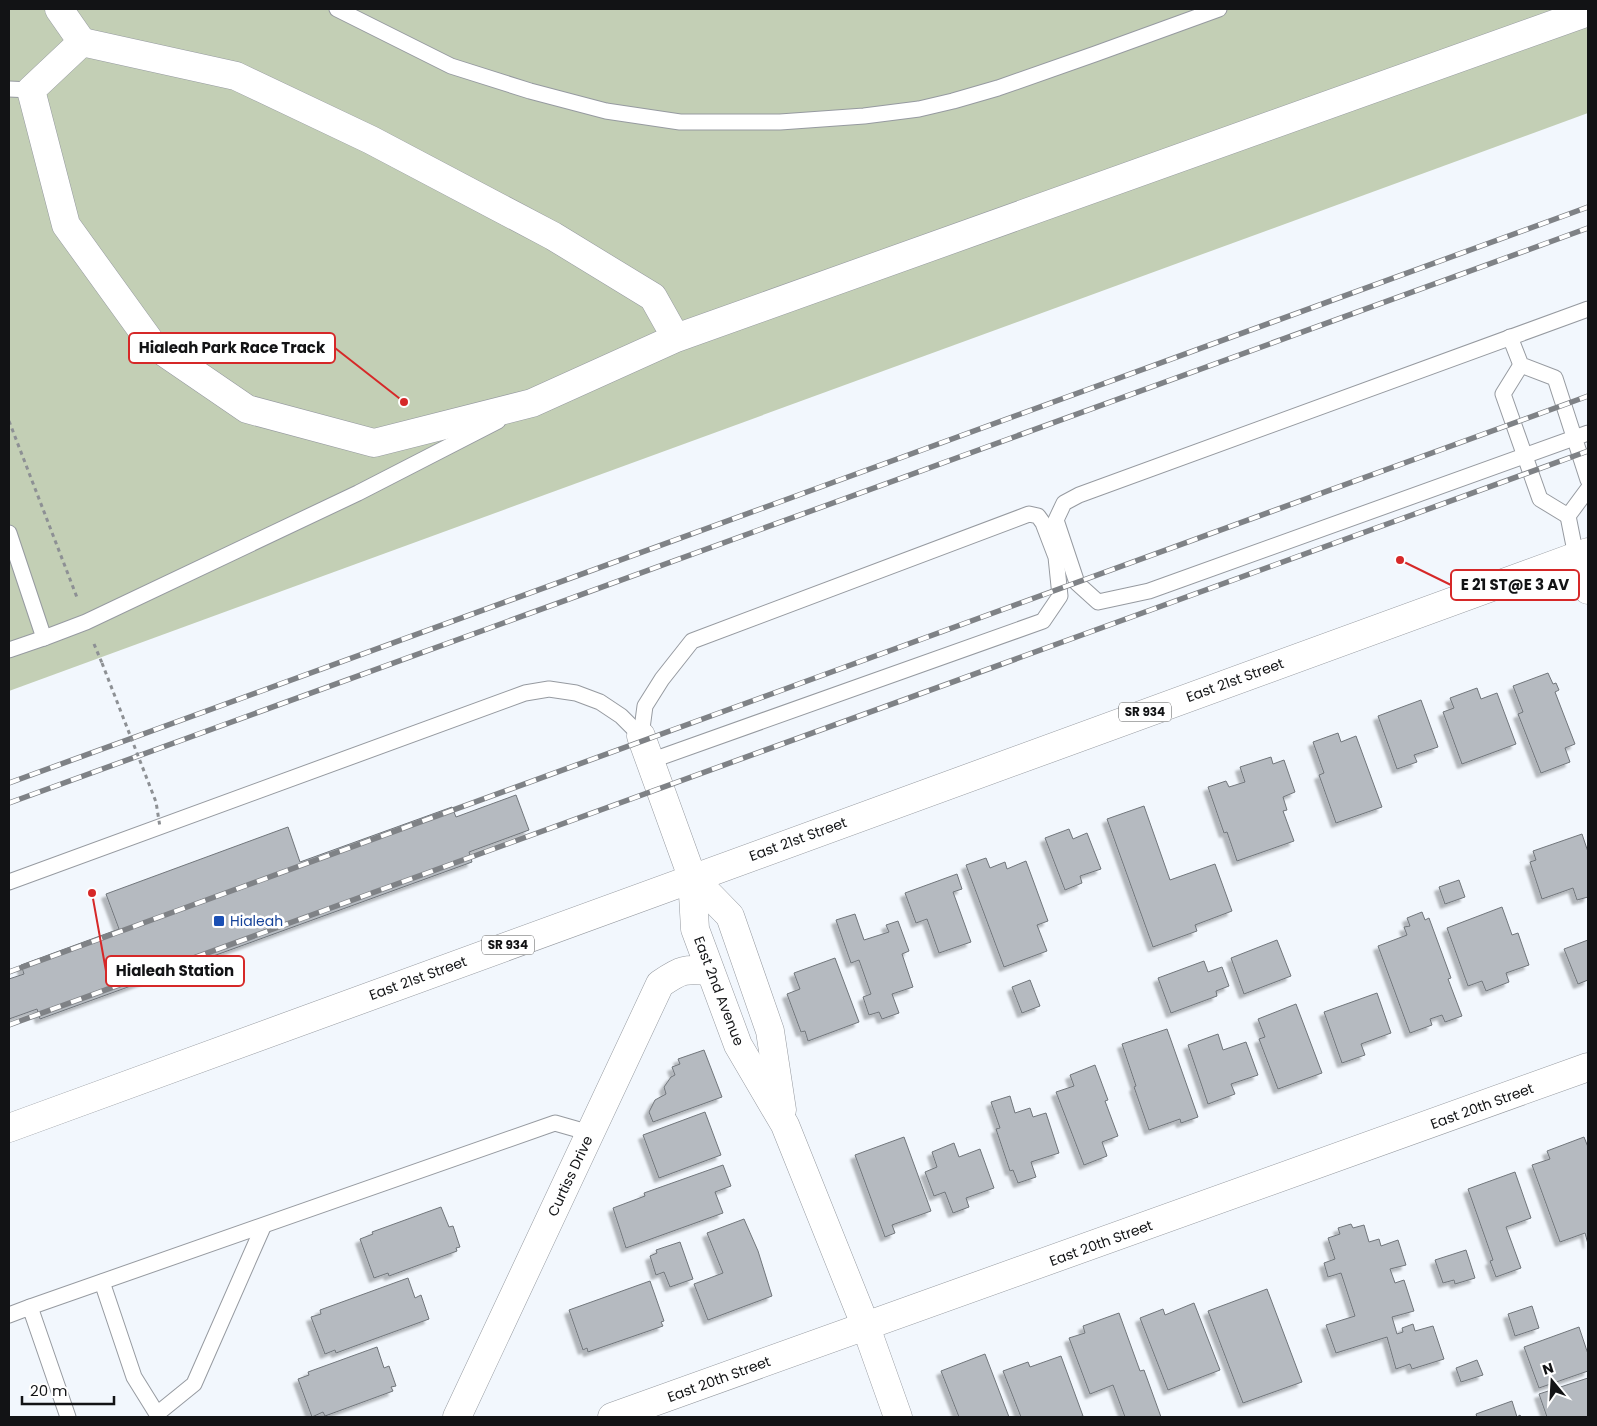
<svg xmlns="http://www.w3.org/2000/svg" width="1597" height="1426" viewBox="0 0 1597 1426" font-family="Poppins,sans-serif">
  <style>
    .green { fill: #c3cfb5 }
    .building { fill: #b5bac0; stroke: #71767b; filter: url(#shadow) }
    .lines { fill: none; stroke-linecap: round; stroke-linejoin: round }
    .service-casing { stroke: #969aa0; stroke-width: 17 }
    .minor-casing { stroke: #969aa0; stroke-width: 29 }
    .primary-casing { stroke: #969aa0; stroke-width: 29 }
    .path { stroke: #8d9094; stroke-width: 3; stroke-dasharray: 4 4; stroke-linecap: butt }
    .service { stroke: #fff; stroke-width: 15 }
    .minor { stroke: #fff; stroke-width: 28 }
    .primary { stroke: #fff; stroke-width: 28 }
    .rail-casing { stroke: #7f8286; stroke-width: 5.5 }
    .rail { stroke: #fff; stroke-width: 4; stroke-dasharray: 11; stroke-linecap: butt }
    .path-bridge { stroke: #8d9094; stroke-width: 3; stroke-dasharray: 4 4; stroke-linecap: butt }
    .transit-dot { fill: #1a4fb4; stroke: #fff; stroke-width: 2 }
    .labels { text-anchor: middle; stroke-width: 5; stroke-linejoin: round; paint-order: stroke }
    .shield { fill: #fff; stroke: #595a5b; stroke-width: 1 }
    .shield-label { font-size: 12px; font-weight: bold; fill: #121315 }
    .street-label { font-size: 14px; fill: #121315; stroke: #fff }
    .transit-label { font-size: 14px; fill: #164399; stroke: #fff; text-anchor: start }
    .leader { fill: none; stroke: #d62828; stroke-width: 2 }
    .callout-dot { fill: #d62828; stroke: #fff; stroke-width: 2 }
    .callout { fill: #fff; stroke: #d62828; stroke-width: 2 }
    .callout-label { font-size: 15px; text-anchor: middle; font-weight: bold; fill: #121315 }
  </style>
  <defs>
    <filter id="shadow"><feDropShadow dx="-4.5" dy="4.5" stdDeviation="1" flood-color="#0004"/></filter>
  </defs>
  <rect width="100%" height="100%" fill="#f2f7fd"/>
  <!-- green -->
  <polygon class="green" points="9,9 1588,9 1588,113 9,691"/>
  <!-- building -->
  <g class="building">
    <polygon points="1548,673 1553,684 1556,683 1559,690 1555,692 1575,744 1565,748 1570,762 1541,773 1518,714 1523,712 1513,686"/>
    <polygon points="1477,688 1481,699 1497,693 1516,744 1462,764 1443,712 1454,708 1450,698"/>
    <polygon points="1421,700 1438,747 1414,755 1417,762 1397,769 1378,716"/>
    <polygon points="1338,733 1341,742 1356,736 1382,807 1336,823 1319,775 1324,773 1313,742"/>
    <polygon points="1271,757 1273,764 1284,760 1295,792 1283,797 1287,810 1283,811 1294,841 1237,861 1227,832 1224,833 1208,787 1226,781 1229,787 1245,782 1240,767"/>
    <polygon points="516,795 529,830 469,852 472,862 40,1019 37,1009 9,1019 9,979 24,974 21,965 119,929 106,894 288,827 300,862 452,807 456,817"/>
    <polygon points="1144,806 1170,880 1215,864 1232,911 1195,925 1197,931 1153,947 1107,819"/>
    <polygon points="1069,829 1073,839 1087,833 1101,869 1080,876 1082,883 1065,890 1045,838"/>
    <polygon points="1582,834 1588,852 1588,897 1577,900 1573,888 1542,899 1530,862 1536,860 1533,851"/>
    <polygon points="986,858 990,868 1005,862 1007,869 1026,861 1048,921 1037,925 1047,951 1004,967 966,865"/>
    <polygon points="957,874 962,889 953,892 971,942 939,953 927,919 916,923 905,893"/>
    <polygon points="1459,880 1465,897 1445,904 1439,887"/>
    <polygon points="1502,907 1512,935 1518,933 1529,965 1506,973 1509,982 1486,991 1482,981 1468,986 1447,928"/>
    <polygon points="1422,912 1425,920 1429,918 1451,978 1448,979 1462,1016 1445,1022 1442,1015 1430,1019 1432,1025 1410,1033 1378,946 1407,935 1404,927 1410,926 1407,918"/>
    <polygon points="855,914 864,940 889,932 886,925 898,921 909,951 902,954 913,987 892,994 899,1013 882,1019 879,1012 869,1015 863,997 871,994 859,960 851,963 836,920"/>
    <polygon points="1277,940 1291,976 1244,994 1231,958"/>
    <polygon points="1588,940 1588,980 1578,984 1564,949"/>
    <polygon points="835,958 859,1022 808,1041 805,1031 801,1032 787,994 800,989 794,973"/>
    <polygon points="1204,961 1208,972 1222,967 1229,986 1216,991 1217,996 1171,1013 1158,978"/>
    <polygon points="1030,980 1040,1006 1022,1013 1012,987"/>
    <polygon points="1377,993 1391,1033 1361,1044 1365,1055 1342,1063 1324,1012"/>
    <polygon points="1296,1004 1322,1073 1278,1089 1259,1039 1265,1037 1258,1019"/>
    <polygon points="1167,1029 1198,1117 1181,1123 1180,1119 1149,1130 1134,1087 1136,1086 1122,1044"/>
    <polygon points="1218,1034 1223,1050 1246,1042 1258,1075 1231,1084 1235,1094 1208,1104 1188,1045"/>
    <polygon points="704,1050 722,1097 653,1122 649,1112 655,1100 666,1094 664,1087 671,1077 675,1075 672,1067 680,1064 678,1059"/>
    <polygon points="1095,1065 1108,1100 1105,1101 1118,1136 1102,1142 1107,1156 1084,1165 1056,1092 1074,1086 1070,1075"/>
    <polygon points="1010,1096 1015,1113 1030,1108 1033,1117 1046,1113 1059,1153 1031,1162 1036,1177 1018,1183 1013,1170 1010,1171 996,1129 1000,1128 991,1102"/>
    <polygon points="705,1112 721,1155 659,1178 643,1135"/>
    <polygon points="904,1137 931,1211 892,1225 895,1233 885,1237 855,1155"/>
    <polygon points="1584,1137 1588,1147 1588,1244 1585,1233 1560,1242 1532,1165 1550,1159 1547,1151"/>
    <polygon points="954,1143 959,1157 980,1149 994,1188 966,1198 969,1207 953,1213 945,1192 934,1196 925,1172 937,1167 932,1152"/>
    <polygon points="723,1165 731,1186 715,1192 723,1213 626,1248 613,1208 645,1196 644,1193"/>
    <polygon points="1515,1172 1531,1218 1506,1227 1521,1268 1496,1277 1490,1261 1493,1260 1468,1189"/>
    <polygon points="441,1207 449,1227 453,1226 460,1247 456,1248 457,1251 389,1276 388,1273 374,1278 360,1239 373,1234 372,1232"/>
    <polygon points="744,1219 758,1251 772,1296 708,1320 694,1284 723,1273 707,1233"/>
    <polygon points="1351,1224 1353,1228 1364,1225 1369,1242 1379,1239 1381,1246 1398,1240 1406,1265 1390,1269 1395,1283 1404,1280 1414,1311 1392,1317 1397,1334 1403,1332 1402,1328 1413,1324 1415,1331 1433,1326 1444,1359 1412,1369 1410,1364 1396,1369 1387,1337 1336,1353 1326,1325 1355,1316 1341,1273 1328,1277 1324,1263 1335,1259 1328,1238 1340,1234 1338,1228"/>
    <polygon points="680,1242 693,1279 670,1287 664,1272 656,1275 650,1256 657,1253 656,1250"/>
    <polygon points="1466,1250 1475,1278 1455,1284 1454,1280 1443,1283 1435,1260"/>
    <polygon points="408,1278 415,1298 421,1295 429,1319 336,1353 335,1350 325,1354 311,1317 321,1314 320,1310"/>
    <polygon points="650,1281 664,1321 661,1322 663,1326 588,1352 587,1348 583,1350 569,1310"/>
    <polygon points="1267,1289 1302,1382 1243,1403 1208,1311"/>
    <polygon points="1194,1303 1220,1370 1168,1390 1140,1318 1163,1309 1165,1315"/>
    <polygon points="1532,1306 1539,1328 1515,1336 1508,1314"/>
    <polygon points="1119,1313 1140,1371 1144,1370 1161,1417 1125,1417 1113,1385 1090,1394 1069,1338 1085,1333 1083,1326"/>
    <polygon points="1579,1327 1588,1354 1588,1371 1539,1388 1524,1347"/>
    <polygon points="377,1347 384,1368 389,1366 396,1386 391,1387 393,1391 325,1416 323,1412 312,1417 298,1379 309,1375 308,1372"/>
    <polygon points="985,1354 1009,1417 959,1417 941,1371"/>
    <polygon points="1061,1356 1083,1416 1079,1417 1021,1417 1003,1371 1028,1362 1030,1367"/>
    <polygon points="1477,1360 1483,1375 1461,1382 1456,1368"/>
    <polygon points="1588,1378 1588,1417 1547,1417 1539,1394"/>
    <polygon points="1512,1401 1517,1417 1520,1415 1521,1417 1477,1417 1476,1414"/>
  </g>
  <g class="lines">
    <!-- service casing -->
    <g class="service-casing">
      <g id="service">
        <polyline points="337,9 451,66 530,91 606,111 680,122 780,122 864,116 919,109 953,101 998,88 1095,54 1219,9"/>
        <polyline points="9,89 31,90"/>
        <polyline points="1588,309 1079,495 1064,503 1056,520 1077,583 1098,602 1149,591 1588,433"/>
        <polyline points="1510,337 1521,365 1555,378 1588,480"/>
        <polyline points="1521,365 1503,394 1540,499 1568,516"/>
        <polyline points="9,533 44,638 9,650"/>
        <polyline points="1576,556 1568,516 1588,489"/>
        <polyline points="44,638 86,622 358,493 498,421"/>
        <polyline points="641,736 645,706 662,679 692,641 1029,514 1038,516 1043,523 1056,557 1060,596 1043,621 650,761"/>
        <polyline points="9,882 525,693 549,689 576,693 600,702 621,716 641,736"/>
        <polyline points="102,1282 134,1377 157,1414 194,1384 263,1227"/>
        <polyline points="30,1307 555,1123 590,1133"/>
        <polyline points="9,1315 30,1307 68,1417"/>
      </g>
    </g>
    <!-- minor casing -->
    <g class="minor-casing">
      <g id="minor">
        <polyline points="59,9 82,42"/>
        <polyline points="676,338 653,297 553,236 371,140 236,76 82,42 31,90 66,225 152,344 247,409 374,443 532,403 676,338 1588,12"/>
        <polyline points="1576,556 1588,590"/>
        <polyline points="641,736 692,877 695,929 738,1045 785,1125 866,1327 898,1417"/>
        <polyline points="692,877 730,916 770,1031 782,1110"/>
        <path d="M457 1417 660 984C682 969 684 969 710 971"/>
        <polyline points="612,1417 1588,1067"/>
      </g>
    </g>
    <!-- primary casing -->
    <g class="primary-casing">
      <polyline id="primary" points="9,1128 1588,552"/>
    </g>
    <!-- path -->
    <g class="path">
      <polyline points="9,421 78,600"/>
      <polyline points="94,644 102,663"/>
    </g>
    <!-- service -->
    <use href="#service" class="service"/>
    <!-- minor -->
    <use href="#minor" class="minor"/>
    <!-- primary -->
    <use href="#primary" class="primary"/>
    <!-- rail casing -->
    <g class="rail-casing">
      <g id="rail">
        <polyline points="9,783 1588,207"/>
        <polyline points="9,803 1588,228"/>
        <polyline points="9,972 1588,396"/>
        <polyline points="9,1025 1588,451"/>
      </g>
    </g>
    <!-- rail -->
    <use href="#rail" class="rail"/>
    <!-- path-bridge -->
    <polyline class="path-bridge" points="102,663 156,802 160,827"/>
  </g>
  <!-- markers -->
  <rect class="transit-dot" x="213" y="915" width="12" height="12" rx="2.5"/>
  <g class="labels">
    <!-- shield labels -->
    <g class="shield">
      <rect x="1119" y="702.5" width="52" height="19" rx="4"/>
      <rect x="482" y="935.5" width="52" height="19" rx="4"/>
    </g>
    <g class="shield-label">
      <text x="1145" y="716">SR 934</text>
      <text x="508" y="949">SR 934</text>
    </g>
    <!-- street labels -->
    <g class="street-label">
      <text transform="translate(1235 680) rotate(-20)" y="5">East 21st Street</text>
      <text transform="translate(798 839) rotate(-20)" y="5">East 21st Street</text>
      <text transform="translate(418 978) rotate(-20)" y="5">East 21st Street</text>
      <text transform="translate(719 991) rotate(69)" y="5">East 2nd Avenue</text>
      <text transform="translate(1482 1106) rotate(-20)" y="5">East 20th Street</text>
      <text transform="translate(570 1176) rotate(-65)" y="5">Curtiss Drive</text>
      <text transform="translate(1101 1243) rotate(-20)" y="5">East 20th Street</text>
      <text transform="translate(719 1379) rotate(-20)" y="5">East 20th Street</text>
    </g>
    <!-- transit labels -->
    <g class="transit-label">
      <text x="230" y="926">Hialeah</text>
    </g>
  </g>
  <!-- callouts -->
  <path class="leader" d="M404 402L335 348M1400 560L1451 585M92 893L106 971"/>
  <g class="callout-dot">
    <circle cx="404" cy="402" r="5"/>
    <circle cx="1400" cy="560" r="5"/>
    <circle cx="92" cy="893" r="5"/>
  </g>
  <g class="callout">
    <rect x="129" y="333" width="206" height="30" rx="5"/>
    <rect x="1451" y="570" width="128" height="30" rx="5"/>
    <rect x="106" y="956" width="138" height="30" rx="5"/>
  </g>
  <g class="callout-label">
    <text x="232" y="353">Hialeah Park Race Track</text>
    <text x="1515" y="590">E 21 ST@E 3 AV</text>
    <text x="175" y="976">Hialeah Station</text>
  </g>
  <!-- border -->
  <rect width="1597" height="1426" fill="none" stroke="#121315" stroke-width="20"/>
  <!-- north arrow -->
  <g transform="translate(1552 1381) rotate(342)" stroke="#ffffff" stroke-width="4" paint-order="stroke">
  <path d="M0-4L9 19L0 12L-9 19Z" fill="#121315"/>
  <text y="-8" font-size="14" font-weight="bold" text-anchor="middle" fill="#121315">N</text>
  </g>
  <!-- scale -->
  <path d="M22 1396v8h92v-8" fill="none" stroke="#121315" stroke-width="2.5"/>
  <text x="30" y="1396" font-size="15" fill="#121315" stroke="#ffffff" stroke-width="4" paint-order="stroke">20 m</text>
</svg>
